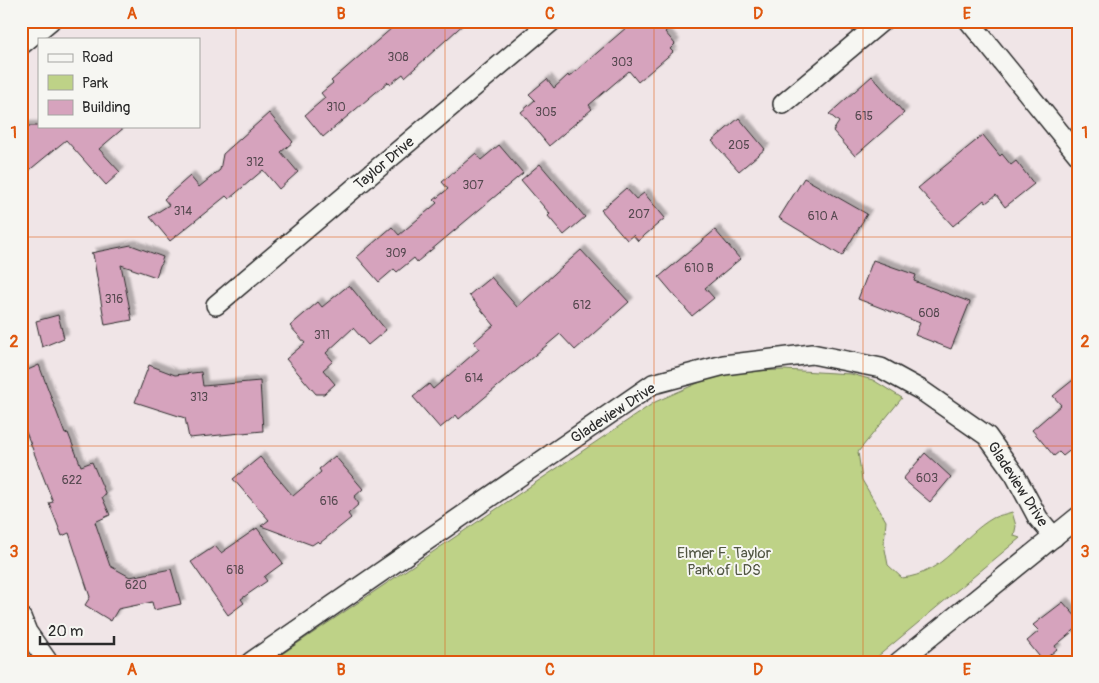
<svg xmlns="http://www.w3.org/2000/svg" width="1099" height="683" viewBox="0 0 1099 683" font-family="Pangolin,sans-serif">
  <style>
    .green { fill: #bed287; stroke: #747e59 }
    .building { fill: #d6a3bd; stroke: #2b2b2b; filter: url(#shadow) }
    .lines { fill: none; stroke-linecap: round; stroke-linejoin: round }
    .street-casing { stroke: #2b2b2b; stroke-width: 22 }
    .street { stroke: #f6f6f2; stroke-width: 19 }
    .grid { fill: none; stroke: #df570e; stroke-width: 1; stroke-opacity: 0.55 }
    .labels { text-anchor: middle; stroke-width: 4; stroke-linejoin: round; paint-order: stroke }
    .number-label { font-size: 12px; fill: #564950 }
    .street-label { font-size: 15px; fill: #2b2b2b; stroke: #f6f6f2 }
    .park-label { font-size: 15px; fill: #505542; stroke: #f6f6f2 }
    .neatline { fill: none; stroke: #df570e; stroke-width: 2 }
    .grid-label { font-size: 16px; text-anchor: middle; font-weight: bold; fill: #df570e }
  </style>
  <defs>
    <filter id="shadow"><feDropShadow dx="4.5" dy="-4.5" stdDeviation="1" flood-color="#0004"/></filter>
  </defs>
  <rect width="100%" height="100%" fill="#f0e5e7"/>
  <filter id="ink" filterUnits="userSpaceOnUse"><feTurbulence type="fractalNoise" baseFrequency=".02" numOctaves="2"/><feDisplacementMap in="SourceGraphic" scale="10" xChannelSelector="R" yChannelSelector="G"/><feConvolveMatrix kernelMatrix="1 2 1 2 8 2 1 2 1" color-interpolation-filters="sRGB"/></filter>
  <g filter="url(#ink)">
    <!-- green -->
    <path class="green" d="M784 370 851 374 873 380 902 398 858 452 862 480 886 521 884 544 888 565 902 578C944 574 961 536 993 518 999 515 1006 514 1012 512L1016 526 1014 536 1020 538 871 662H270L655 402 714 376 751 371Z"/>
    <!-- building -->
    <g class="building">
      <polygon points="400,21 467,21 405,77 403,74 390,84 388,82 323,137 305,115 325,98 321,93 333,83 331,81"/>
      <polygon points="634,21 677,21 665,32 675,44 670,49 673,52 638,82 629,71 589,105 592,109 549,146 521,112 535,100 529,94 547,79 554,88 568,75 569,77"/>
      <polygon points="872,76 904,113 855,156 833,131 839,122 829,114"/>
      <polygon points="269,113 293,142 281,152 298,172 279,189 263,170 229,199 226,196 170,241 150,217 169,205 164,199 190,176 199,187 220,170 223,154"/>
      <polygon points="739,118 765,149 739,171 712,141"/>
      <polygon points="21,126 126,126 99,149 120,172 106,185 66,140 21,177"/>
      <polygon points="983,135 1000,156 1002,154 1011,165 1016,161 1034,184 1005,207 996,195 986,203 984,200 953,226 918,188"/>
      <polygon points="499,145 523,173 424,256 417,262 414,258 397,272 394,269 379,282 357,257 392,227 399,235 437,203 434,200 448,189 442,182 476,153 481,160"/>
      <polygon points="540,164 585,217 564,235 548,216 550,214 521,180"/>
      <polygon points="804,178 867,214 842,256 779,218"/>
      <polygon points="626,188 636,199 644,193 665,218 638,241 633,235 627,240 601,210"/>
      <polygon points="715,230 740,259 705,288 714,298 692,316 659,277"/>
      <polygon points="131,245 163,257 156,277 121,265 132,320 105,325 93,254 91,253"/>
      <polygon points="581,250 629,302 575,350 560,334 459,419 456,415 440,428 413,397 429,384 433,389 479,349 474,342 494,325 469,295 491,277 517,307"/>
      <polygon points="873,260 916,275 914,281 970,302 951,349 915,335 920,323 858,299"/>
      <polygon points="349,285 386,330 368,345 353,328 326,353 333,361 323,370 335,384 324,394 316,394 286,359 305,343 290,326 318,302 322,307"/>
      <polygon points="58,315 64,338 42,347 36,321"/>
      <polygon points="39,365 65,434 68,433 81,466 92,462 106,495 102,497 110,515 95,522 110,566 130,577 171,569 181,604 154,610 152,602 118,609 111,621 85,605 90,597 69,533 62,536 49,503 53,502 26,432 21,434 21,373"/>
      <polygon points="149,365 175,375 201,372 203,386 260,381 263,431 189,438 185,418 135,402"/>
      <polygon points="1078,376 1078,444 1063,456 1059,452 1054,456 1032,430 1061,405 1053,396"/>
      <polygon points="925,453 951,477 930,502 903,479"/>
      <polygon points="335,456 363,489 354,497 359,504 348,514 351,518 320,543 318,541 312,545 261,526 269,520 233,479 260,457 293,496 321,472 319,469"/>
      <polygon points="257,528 283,563 264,577 267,581 241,599 244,603 228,615 191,562 215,546 221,553"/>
      <polygon points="1063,602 1078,619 1078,627 1055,646 1057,649 1043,661 1027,641 1039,631 1033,625"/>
    </g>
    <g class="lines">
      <!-- street casing -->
      <g class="street-casing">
        <g id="street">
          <polyline points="969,21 1078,155"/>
          <polyline points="21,45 50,21"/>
          <polyline points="783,104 882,21"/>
          <polyline points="216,305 552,21"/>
          <polyline points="21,617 27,632 48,662"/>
          <polyline points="251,662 653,384 724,365 812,354 881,368 921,390 987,436 1015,475 1038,518 1054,537"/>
          <polyline points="899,662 1078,517"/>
        </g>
      </g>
      <!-- street -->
      <use href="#street" class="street"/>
    </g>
  </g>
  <!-- grid -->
  <path class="grid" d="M236 21V662M445 21V662M654 21V662M863 21V662M21 237H1078M21 446H1078"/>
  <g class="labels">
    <!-- number labels -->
    <g class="number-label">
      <text x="398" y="61">308</text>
      <text x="622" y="66">303</text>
      <text x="336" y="111">310</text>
      <text x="546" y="116">305</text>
      <text x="864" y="120">615</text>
      <text x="739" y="149">205</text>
      <text x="255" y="166">312</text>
      <text x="473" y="189">307</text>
      <text x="183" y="215">314</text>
      <text x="639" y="218">207</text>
      <text x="823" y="220">610 A</text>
      <text x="396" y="257">309</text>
      <text x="699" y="272">610 B</text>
      <text x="114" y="303">316</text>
      <text x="582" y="309">612</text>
      <text x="929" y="317">608</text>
      <text x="322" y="339">311</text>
      <text x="474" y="382">614</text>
      <text x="199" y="401">313</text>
      <text x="927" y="482">603</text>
      <text x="72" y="484">622</text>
      <text x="329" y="505">616</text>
      <text x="235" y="574">618</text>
      <text x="136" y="589">620</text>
    </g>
    <!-- street labels -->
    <g class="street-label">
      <text transform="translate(384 163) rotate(-40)" y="5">Taylor Drive</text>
      <text transform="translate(613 413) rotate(-33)" y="5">Gladeview Drive</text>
      <text transform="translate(1018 484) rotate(57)" y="5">Gladeview Drive</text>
    </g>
    <!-- park labels -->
    <g class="park-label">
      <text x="724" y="558">Elmer F. Taylor<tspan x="724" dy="17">Park of LDS</tspan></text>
    </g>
  </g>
  <!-- margin -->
  <rect width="1099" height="683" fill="none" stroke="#f6f6f2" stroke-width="55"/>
  <!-- legend -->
  <rect x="38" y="38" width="162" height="90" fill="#f6f6f2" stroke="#a5a5a2"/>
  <rect x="48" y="54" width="25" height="8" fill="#f6f6f2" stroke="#a5a5a2"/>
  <text x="82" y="62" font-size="15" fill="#2b2b2b">Road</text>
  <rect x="48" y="75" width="25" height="15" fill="#bed287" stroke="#a5a5a2"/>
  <text x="82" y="88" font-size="15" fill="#2b2b2b">Park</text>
  <rect x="48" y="100" width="25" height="15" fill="#d6a3bd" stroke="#a5a5a2"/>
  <text x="82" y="112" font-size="15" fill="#2b2b2b">Building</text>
  <!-- scale -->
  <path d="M40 636v8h74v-8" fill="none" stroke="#2b2b2b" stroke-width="2.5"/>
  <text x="48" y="636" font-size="15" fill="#2b2b2b" stroke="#f6f6f2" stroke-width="4" paint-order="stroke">20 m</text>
  <rect x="28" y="28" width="1044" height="628" class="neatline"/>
  <g class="grid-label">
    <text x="132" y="19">A</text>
    <text x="341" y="19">B</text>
    <text x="550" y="19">C</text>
    <text x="758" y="19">D</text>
    <text x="967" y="19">E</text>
    <text x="14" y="138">1</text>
    <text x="1085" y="138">1</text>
    <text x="14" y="347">2</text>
    <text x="1085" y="347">2</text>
    <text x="14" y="557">3</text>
    <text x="1085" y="557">3</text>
    <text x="132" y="675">A</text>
    <text x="341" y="675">B</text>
    <text x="550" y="675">C</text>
    <text x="758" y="675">D</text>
    <text x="967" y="675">E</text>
  </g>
</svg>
